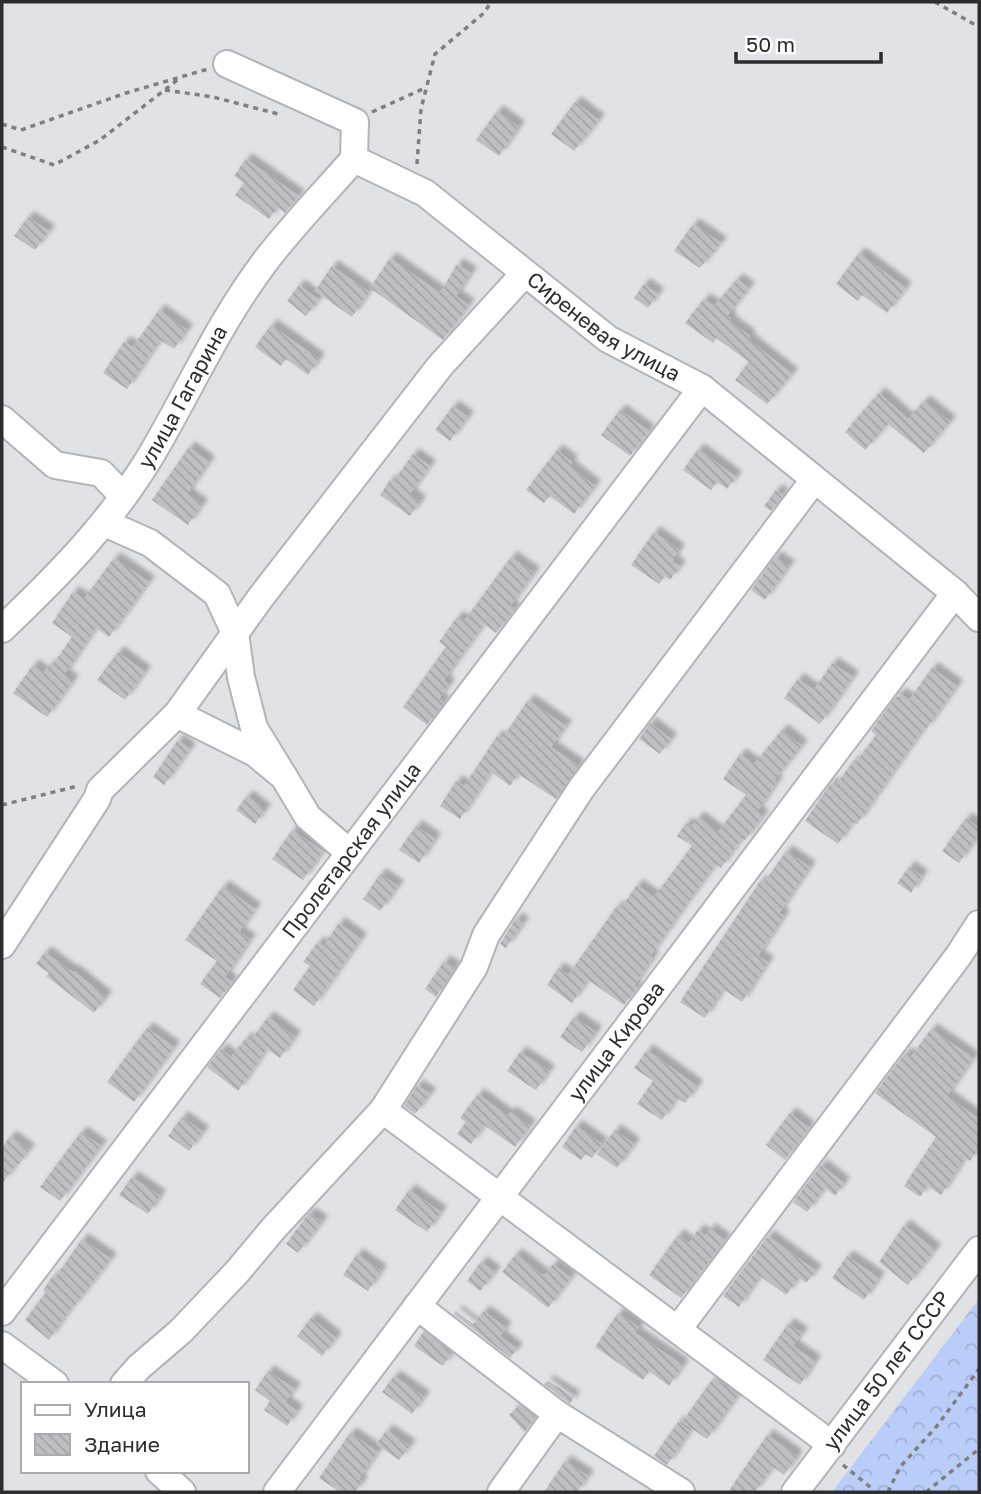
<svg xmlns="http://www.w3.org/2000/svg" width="981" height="1494" viewBox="0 0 981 1494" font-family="'Golos Text',sans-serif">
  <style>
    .forest { fill: url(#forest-crowns) }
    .building { fill: url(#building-back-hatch); filter: url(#shadow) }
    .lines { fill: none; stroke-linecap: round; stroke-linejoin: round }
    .minor-casing { stroke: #b2b4b7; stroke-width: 30 }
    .path { stroke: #7e7f81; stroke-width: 3.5; stroke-dasharray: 5 5; stroke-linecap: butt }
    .minor { stroke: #fff; stroke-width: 26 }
    .labels { text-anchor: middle; stroke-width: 5; stroke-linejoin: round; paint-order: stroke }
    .street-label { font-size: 21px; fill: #2c2d2e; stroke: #fff }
  </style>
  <defs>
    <pattern id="forest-crowns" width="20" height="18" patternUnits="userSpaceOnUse" patternTransform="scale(1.75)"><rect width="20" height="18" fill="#bacdf8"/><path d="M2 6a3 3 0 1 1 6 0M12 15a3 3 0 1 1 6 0" fill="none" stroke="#a0b0d5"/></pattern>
    <pattern id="building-back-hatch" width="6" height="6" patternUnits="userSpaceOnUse" patternTransform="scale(1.75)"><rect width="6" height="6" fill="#bdbfc2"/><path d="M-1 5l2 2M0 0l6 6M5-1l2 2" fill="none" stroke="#a3a4a7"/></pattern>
    <filter id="shadow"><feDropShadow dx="6" dy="-6" stdDeviation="2" flood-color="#0004"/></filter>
  </defs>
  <rect width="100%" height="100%" fill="#e0e2e6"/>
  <!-- forest -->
  <polygon class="forest" points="979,1299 979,1492 832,1492"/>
  <!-- building -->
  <g class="building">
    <polygon points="575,102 599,120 574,151 551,134"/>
    <polygon points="497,111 519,127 499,156 476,140"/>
    <polygon points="246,159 299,196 285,213 278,207 269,219 235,195 244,183 234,176"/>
    <polygon points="28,217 49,231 35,250 14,236"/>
    <polygon points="693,224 721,243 700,268 674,251"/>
    <polygon points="859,253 906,288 887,313 862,295 858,301 836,284"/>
    <polygon points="390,258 440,293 457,264 471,273 456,296 469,305 443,340 370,288"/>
    <polygon points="332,266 369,292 352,317 315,291"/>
    <polygon points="737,279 749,288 727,316 731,318 729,321 750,336 748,339 792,374 767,404 735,380 749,362 716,338 713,343 685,323 704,299 714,306"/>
    <polygon points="644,284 658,294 648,308 634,298"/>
    <polygon points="299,285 319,300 306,316 287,301"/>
    <polygon points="159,310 187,330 174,349 160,340 127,389 103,373 124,342 133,347"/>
    <polygon points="271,325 319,359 308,375 286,359 281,366 255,347"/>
    <polygon points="879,393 908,419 924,401 950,422 924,453 888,424 865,450 845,432"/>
    <polygon points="453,406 468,417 450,441 435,430"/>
    <polygon points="620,410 649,431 630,456 601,435"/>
    <polygon points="189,447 209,462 187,494 202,505 188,525 152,500"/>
    <polygon points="698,449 736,477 727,489 717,482 711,490 683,470"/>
    <polygon points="557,450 572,462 569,466 595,486 574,514 550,496 544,503 526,490"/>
    <polygon points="413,454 430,466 410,494 420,502 410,516 380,495 390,480 393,482"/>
    <polygon points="776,490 783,495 771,511 764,506"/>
    <polygon points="654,532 679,550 672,561 680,566 670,580 665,576 659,584 631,565"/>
    <polygon points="511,557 534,573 510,606 515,609 496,633 484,624 444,680 449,685 439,699 444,703 427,725 403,707 446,647 439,642 457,617 464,621"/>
    <polygon points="775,557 789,566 765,600 751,590"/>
    <polygon points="114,558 149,582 109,637 96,628 64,675 73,681 47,717 13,693 33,665 43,673 50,664 52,666 72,637 52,623 73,592 84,599"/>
    <polygon points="118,652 145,672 125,700 97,680"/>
    <polygon points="832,663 853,677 820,724 784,698 798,679 814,690"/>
    <polygon points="932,668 957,686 926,729 924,728 857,824 853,822 838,844 805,821 831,783 835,786 854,760 856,762 876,735 871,731 895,698 901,694 909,700"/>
    <polygon points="528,700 566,726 551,747 579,766 556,799 518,774 510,786 491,772 460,819 440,806 456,781 464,786 497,736 502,739"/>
    <polygon points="650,723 671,739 660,754 639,739"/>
    <polygon points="782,730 802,746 774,780 777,782 757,812 763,816 745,840 742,838 721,868 716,864 685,906 650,956 653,958 634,986 637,988 624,1005 588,980 572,1003 547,985 558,968 568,975 617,906 620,909 637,885 654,897 692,846 677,836 686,823 691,827 698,817 718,832 746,795 723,779 740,754 754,764"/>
    <polygon points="178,740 190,749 164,785 153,777"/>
    <polygon points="247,796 265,810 255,824 236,810"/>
    <polygon points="966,818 979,828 979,834 959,863 942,851"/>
    <polygon points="416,826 435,839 419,863 399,850"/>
    <polygon points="292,830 323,851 303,880 272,859"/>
    <polygon points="786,851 810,867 779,913 784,916 758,956 768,962 742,1002 723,989 705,1018 680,1002 760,881 764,883"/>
    <polygon points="909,867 922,876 911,893 897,883"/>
    <polygon points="380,874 398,886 380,911 363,899"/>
    <polygon points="223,886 255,909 239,932 250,940 225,977 232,982 220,998 200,984 217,961 185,940"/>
    <polygon points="516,918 523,923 506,948 500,944"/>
    <polygon points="339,923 361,939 314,1006 293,990 310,966 303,962 318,942 323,946"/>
    <polygon points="45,952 72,972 74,971 106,997 94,1013 46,976 49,973 36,964"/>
    <polygon points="444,961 455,968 436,997 425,989"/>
    <polygon points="268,1017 295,1037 280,1058 267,1049 238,1091 207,1067 221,1049 231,1057 246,1038 250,1041"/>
    <polygon points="574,1017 596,1032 582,1052 560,1037"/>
    <polygon points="147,1028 174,1047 134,1102 107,1082"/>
    <polygon points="931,1029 973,1058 947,1096 979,1119 979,1148 970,1161 965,1158 941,1195 927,1186 920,1197 904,1186 936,1137 875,1093 905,1053 911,1057"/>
    <polygon points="647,1050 697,1086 685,1103 677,1098 662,1120 637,1104 653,1081 634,1068"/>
    <polygon points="520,1052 549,1071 536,1090 507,1071"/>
    <polygon points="417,1085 430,1094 415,1114 404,1106"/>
    <polygon points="478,1094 508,1116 510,1112 530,1126 515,1147 484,1125 471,1144 457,1134 466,1122 460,1118"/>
    <polygon points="790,1113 809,1128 785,1160 766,1145"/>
    <polygon points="182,1117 203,1132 189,1151 168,1136"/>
    <polygon points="576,1126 602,1144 592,1158 586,1154 581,1160 562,1147"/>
    <polygon points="615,1130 634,1144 617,1168 597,1154"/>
    <polygon points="81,1132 101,1146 60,1201 40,1187"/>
    <polygon points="10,1136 29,1150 18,1165 16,1164 2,1184 2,1148"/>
    <polygon points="821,1165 844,1183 835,1196 825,1188 807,1212 793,1202"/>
    <polygon points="132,1177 160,1196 148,1214 119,1195"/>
    <polygon points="409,1190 441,1212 427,1232 395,1210"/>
    <polygon points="309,1213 322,1222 298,1253 286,1244"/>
    <polygon points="904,1225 935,1250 908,1285 879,1262"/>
    <polygon points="710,1229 725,1240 681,1298 649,1275 678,1235 689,1243 698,1230 705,1235"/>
    <polygon points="768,1236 816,1271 806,1283 799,1278 786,1295 760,1276 739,1307 723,1296"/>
    <polygon points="82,1239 111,1259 72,1309 71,1308 49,1340 25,1320 46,1292 43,1290 53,1276 55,1278"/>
    <polygon points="357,1254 381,1271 368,1291 343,1275"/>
    <polygon points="516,1254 544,1276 553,1264 571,1278 548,1308 502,1272"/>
    <polygon points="847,1256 879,1278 864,1300 832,1278"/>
    <polygon points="481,1262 495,1272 480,1291 467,1281"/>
    <polygon points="456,1311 473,1324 484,1311 506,1328 500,1336 517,1349 510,1358 454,1314"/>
    <polygon points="618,1313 639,1327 635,1333 683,1365 669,1386 649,1371 643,1380 595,1347"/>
    <polygon points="311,1318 336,1338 322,1356 297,1336"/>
    <polygon points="788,1324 802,1333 793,1346 815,1361 800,1385 763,1360"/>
    <polygon points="424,1331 452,1353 443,1366 414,1346"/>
    <polygon points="268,1371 295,1389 285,1402 297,1411 287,1426 264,1410 270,1401 255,1390"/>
    <polygon points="394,1376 424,1397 412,1414 382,1392"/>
    <polygon points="714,1377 738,1395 707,1439 682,1422"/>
    <polygon points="548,1381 574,1397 570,1404 544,1384"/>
    <polygon points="520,1405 535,1417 525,1432 509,1415"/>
    <polygon points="678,1422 690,1431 667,1465 654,1456"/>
    <polygon points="387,1430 410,1446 399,1460 376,1444"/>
    <polygon points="350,1433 378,1452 359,1479 362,1482 355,1492 340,1492 319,1478"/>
    <polygon points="767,1435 797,1456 784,1475 773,1467 755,1492 728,1492"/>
    <polygon points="565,1461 588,1476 577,1492 544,1492"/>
  </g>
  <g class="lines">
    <!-- minor casing -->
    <g class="minor-casing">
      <g id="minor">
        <path id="s1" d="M227 64 355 122 354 159 425 193 608 339 702 388 955 593 979 618"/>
        <polyline points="2,419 55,465 101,473 123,496"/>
        <polyline points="105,523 150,543 217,594 235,633 241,677 254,728 284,777"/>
        <path id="s2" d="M2 629C59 575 113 520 153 452 191 387 221 319 267 259 294 224 325 192 354 159"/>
        <polyline points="177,714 255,753 284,777 308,817 350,853"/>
        <polyline points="2,945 97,799 100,790 177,714 261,597 440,366 524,274"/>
        <polyline points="383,1110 474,967 486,935 581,789 814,480"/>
        <polyline points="417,1306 557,1414 681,1492"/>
        <path id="s3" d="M2 1312 702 388"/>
        <polyline points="678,1329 959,955 979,924"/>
        <polyline points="2,1345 55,1384"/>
        <polyline points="124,1384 139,1367 181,1331 237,1272 273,1229 383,1110 832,1445"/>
        <polyline points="159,1471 182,1492"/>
        <path id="s4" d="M277 1492 955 593"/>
        <polyline points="501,1492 557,1414"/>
        <path id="s5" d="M795 1492 979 1250"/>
      </g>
    </g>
    <!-- path -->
    <g class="path">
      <polyline points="935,2 979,27"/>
      <polyline points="165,90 213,97 282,115"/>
      <polyline points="372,112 425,88"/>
      <polyline points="2,124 21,130 126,93 208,69"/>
      <polyline points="2,147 54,165 100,140 180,78"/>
      <polyline points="417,164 421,109 435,54 484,13 491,2"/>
      <polyline points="2,805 78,786"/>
      <polyline points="843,1465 869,1486 872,1492"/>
      <polyline points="888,1492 900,1467 937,1426 979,1369"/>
      <polyline points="926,1492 979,1449"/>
    </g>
    <!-- minor -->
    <use href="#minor" class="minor"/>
  </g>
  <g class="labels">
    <!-- street labels -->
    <g class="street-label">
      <text dy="7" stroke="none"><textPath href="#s1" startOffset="480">Сиреневая улица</textPath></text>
      <text dy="7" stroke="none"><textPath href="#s2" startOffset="296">улица Гагарина</textPath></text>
      <text dy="7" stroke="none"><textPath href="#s3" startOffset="579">Пролетарская улица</textPath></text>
      <text dy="7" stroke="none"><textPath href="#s4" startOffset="564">улица Кирова</textPath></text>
      <text dy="7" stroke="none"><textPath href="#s5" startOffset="152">улица 50 лет СССР</textPath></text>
    </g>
  </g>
  <!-- border -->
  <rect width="981" height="1494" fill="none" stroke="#2c2d2e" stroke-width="7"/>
  <!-- legend -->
  <rect x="21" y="1382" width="228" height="91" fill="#ffffff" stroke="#ababab" stroke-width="2"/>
  <rect x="35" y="1405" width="35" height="10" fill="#ffffff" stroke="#ababab" stroke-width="2"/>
  <text x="84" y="1417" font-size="21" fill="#2c2d2e">Улица</text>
  <rect x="35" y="1434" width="35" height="21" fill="url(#building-back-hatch)" stroke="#ababab" stroke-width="2"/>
  <text x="84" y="1452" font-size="21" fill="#2c2d2e">Здание</text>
  <!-- scale -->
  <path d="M736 52v10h145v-10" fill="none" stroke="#2c2d2e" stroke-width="3.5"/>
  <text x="746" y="52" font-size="21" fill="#2c2d2e" stroke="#ffffff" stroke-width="5" paint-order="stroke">50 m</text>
</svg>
